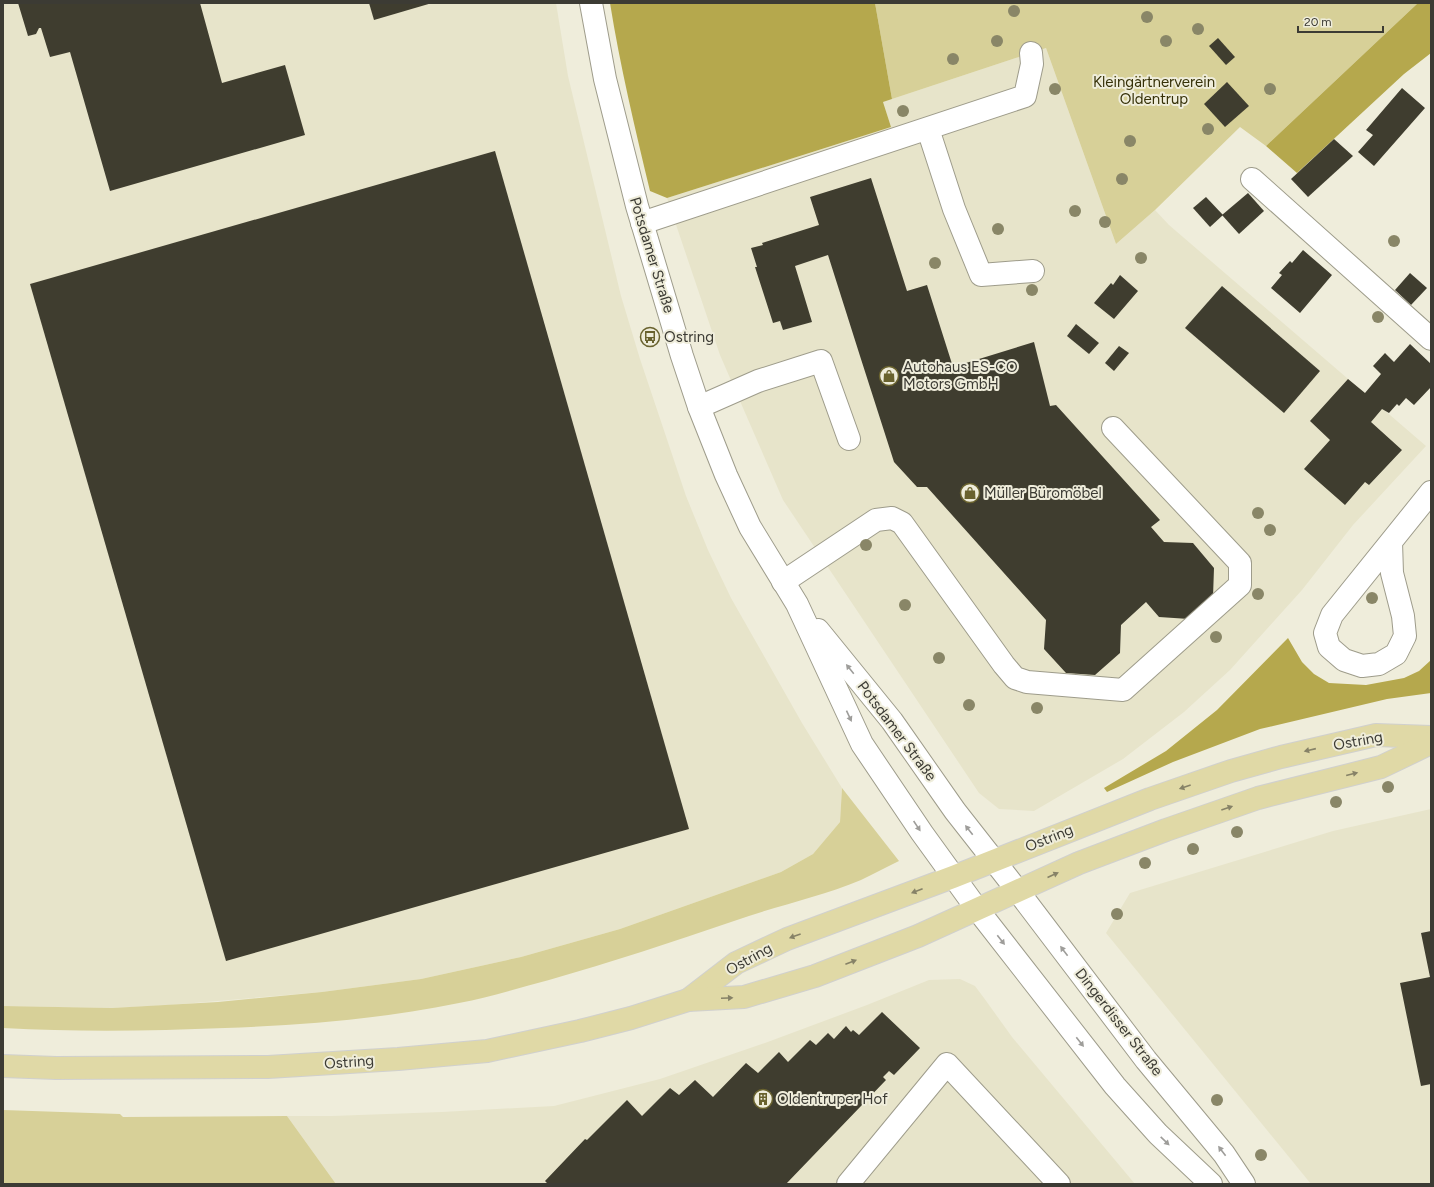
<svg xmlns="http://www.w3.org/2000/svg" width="1434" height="1187" viewBox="0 0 1434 1187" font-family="Figtree,sans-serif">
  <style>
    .built { fill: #e7e4ca }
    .green { fill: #d7d098 }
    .forest { fill: #b5a84d }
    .building { fill: #3f3d2f }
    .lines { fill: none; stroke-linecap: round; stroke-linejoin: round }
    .minor-casing { stroke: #9e9c8b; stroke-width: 24 }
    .major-casing { stroke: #d0d0ce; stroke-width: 24 }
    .minor { stroke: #fff; stroke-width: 22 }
    .major { stroke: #e0d9a6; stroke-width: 22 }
    .tree { fill: #898667 }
    .oneway { fill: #9e9d9a }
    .oneway2 { fill: #868267 }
    .labels { text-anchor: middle; stroke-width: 4; stroke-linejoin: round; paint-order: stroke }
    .park-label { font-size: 15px; fill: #363108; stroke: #efeddb }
    .street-label { font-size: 15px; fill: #3c3b34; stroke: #efeddb }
    .poi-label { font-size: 15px; fill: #3c3b34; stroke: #efeddb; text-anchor: start }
  </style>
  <rect width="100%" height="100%" fill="#efeddb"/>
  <!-- built -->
  <g class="built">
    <polygon points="3,3 556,3 568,76 621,296 640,359 686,496 708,550 731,598 802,723 842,788 840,822 813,854 781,872 620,929 521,957 421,979 322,992 170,1005 112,1008 3,1006"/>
    <polygon points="1046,48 1116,244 1155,210 1169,225 1426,446 1353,525 1302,590 1230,670 1184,712 1123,759 1034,811 999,809 979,793 783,500 720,355 667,198 891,127 883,102"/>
    <polygon points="1431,809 1431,1184 1311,1184 1106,933 1130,893 1333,831"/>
    <polygon points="960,979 975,986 984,998 1012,1037 1135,1184 336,1184 287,1116 332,1116 442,1112 554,1106 660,1079 765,1043 867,1005 929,980"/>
  </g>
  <!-- green -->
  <g class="green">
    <polygon points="875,3 1418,3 1266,146 1240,127 1155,210 1116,244 1046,48 892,99"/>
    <path d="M842 788 899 861C886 867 874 874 861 880 820 897 776 906 734 921 673 942 611 962 549 980 519 988 489 997 459 1003 382 1019 303 1025 225 1028 151 1031 77 1032 3 1028V1006L112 1008 218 1002 322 992 421 979 521 957 620 929 781 872 813 854 840 822Z"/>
    <polygon points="3,1110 120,1114 123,1117 287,1116 336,1184 3,1184"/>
  </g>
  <!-- forest -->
  <g class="forest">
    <path d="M610 3H875L892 99 883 102 891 127 667 198 650 191C635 128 620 66 610 3Z"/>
    <polygon points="1418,3 1431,3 1431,53 1404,74 1297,173 1266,146"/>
    <polygon points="1288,638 1302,662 1314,674 1329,683 1366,685 1404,678 1419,671 1431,660 1431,693 1387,699 1260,729 1173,762 1107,792 1104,788 1166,751 1217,710"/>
  </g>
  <!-- building -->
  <g class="building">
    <polygon points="18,3 200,3 222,83 285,65 305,135 110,191 70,52 50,57 41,28 39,28 36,34 28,36"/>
    <polygon points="369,3 432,3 374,20"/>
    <polygon points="1218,38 1235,57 1226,65 1209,46"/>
    <polygon points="1227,82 1249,106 1225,127 1204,104"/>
    <polygon points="1402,88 1425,108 1374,166 1358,152 1373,135 1366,130"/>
    <polygon points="1334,139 1353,156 1308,197 1291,179"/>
    <polygon points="495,151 689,829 226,961 30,284"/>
    <polygon points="871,178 907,291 927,285 953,367 1034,342 1050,406 1056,405 1160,520 1151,527 1164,542 1193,543 1214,568 1213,597 1189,619 1159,617 1146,602 1121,625 1120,653 1095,675 1066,673 1044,649 1046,620 927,487 917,487 894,462 860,356 828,255 795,266 812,322 783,330 780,321 773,323 755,267 757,267 751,248 763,245 762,243 819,225 810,197"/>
    <polygon points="1248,193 1264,211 1239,234 1222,215"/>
    <polygon points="1206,197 1223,215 1210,227 1193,208"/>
    <polygon points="1303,250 1332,275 1300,313 1271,288 1282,275 1279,273 1290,261 1292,263"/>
    <polygon points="1410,273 1427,288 1411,305 1395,290"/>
    <polygon points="1120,275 1138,291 1114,319 1094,303 1111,283 1113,285"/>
    <polygon points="1222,286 1320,371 1284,413 1185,328"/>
    <polygon points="1076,324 1099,343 1089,354 1067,336"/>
    <polygon points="1410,344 1431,364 1431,387 1414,405 1406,398 1399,406 1397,404 1389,413 1382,409 1371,422 1402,450 1369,485 1365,482 1345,505 1304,469 1330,440 1310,421 1348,379 1365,393 1381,374 1373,366 1385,353 1394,362"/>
    <polygon points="1119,346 1129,353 1114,371 1105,363"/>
    <polygon points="1431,931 1431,1084 1421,1086 1400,983 1430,977 1421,933"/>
    <polygon points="882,1012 920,1048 894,1075 889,1071 883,1077 886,1080 786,1184 548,1184 545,1181 585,1139 587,1140 627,1100 642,1116 670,1088 679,1095 695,1080 713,1097 746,1063 758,1073 779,1052 788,1062 810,1040 816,1045 828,1033 834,1039 846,1026 851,1032 853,1030 859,1035"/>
  </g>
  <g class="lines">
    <!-- minor casing -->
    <g class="minor-casing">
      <g id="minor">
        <polyline points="591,3 605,79 637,206 682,356 699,407 726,475 750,527 797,604 862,744 922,833 977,909 1115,1086 1158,1134 1211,1184"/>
        <polyline points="928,129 954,209 981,275 1033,271"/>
        <polyline points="1252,179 1431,339"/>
        <polyline points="642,223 1025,96 1032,64 1031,53"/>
        <polyline points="699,407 758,381 821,361 849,439"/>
        <polyline points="1391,542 1392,573 1403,616 1405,636 1396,654 1379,664 1362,666 1344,660 1329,647 1325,633 1332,615 1431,492"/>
        <polyline points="783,582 876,520 892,518 902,523 1004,665 1015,678 1027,682 1123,690 1240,585 1240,563 1113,428"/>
        <polyline points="818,630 892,721 955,811 1017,890 1146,1060 1224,1154 1244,1184"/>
        <polyline points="848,1184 947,1064 1059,1184"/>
      </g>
    </g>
    <!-- major casing -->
    <g class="major-casing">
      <g id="major">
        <polyline points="688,1000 736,963 787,939 953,877 1150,799 1231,771 1281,757 1376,735 1431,737"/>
        <polyline points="3,1066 56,1068 268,1067 398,1059 487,1051 580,1031 631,1018 688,1000 744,997 815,976 918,936 1079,863 1166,830 1258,798 1381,767 1431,743"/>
      </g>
    </g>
    <!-- minor -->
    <use href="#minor" class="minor"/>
    <!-- major -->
    <use href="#major" class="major"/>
  </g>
  <!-- trees -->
  <g class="tree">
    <circle cx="1014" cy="11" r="6"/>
    <circle cx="1147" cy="17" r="6"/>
    <circle cx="1198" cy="29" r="6"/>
    <circle cx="997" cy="41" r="6"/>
    <circle cx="1166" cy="41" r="6"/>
    <circle cx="953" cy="59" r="6"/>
    <circle cx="1055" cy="89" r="6"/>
    <circle cx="1270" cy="89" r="6"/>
    <circle cx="903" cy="111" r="6"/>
    <circle cx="1208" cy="129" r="6"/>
    <circle cx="1130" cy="141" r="6"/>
    <circle cx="1122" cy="179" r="6"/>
    <circle cx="1075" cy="211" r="6"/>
    <circle cx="1105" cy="222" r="6"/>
    <circle cx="998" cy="229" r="6"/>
    <circle cx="1394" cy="241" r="6"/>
    <circle cx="1141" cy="258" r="6"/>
    <circle cx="935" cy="263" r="6"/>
    <circle cx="1032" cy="290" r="6"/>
    <circle cx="1378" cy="317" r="6"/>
    <circle cx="1258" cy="513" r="6"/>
    <circle cx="1270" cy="530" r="6"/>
    <circle cx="866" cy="545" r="6"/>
    <circle cx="1258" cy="594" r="6"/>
    <circle cx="1372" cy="598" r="6"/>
    <circle cx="905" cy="605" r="6"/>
    <circle cx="1216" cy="637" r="6"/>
    <circle cx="939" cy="658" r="6"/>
    <circle cx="969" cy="705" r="6"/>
    <circle cx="1037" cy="708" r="6"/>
    <circle cx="1388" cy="787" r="6"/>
    <circle cx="1336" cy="802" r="6"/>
    <circle cx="1237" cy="832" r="6"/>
    <circle cx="1193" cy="849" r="6"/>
    <circle cx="1145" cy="863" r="6"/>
    <circle cx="1117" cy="914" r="6"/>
    <circle cx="1217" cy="1100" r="6"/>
    <circle cx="1261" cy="1155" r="6"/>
  </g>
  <!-- one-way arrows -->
  <defs><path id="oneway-solid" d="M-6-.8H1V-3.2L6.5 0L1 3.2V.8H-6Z"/></defs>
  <g class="oneway">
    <use href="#oneway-solid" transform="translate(850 669) rotate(-129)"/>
    <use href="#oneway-solid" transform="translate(849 716) rotate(65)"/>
    <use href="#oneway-solid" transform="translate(917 826) rotate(56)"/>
    <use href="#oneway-solid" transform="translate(969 830) rotate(-128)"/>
    <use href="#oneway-solid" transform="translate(1001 940) rotate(52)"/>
    <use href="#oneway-solid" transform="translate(1064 951) rotate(-127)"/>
    <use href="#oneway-solid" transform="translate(1080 1042) rotate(52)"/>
    <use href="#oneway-solid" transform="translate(1165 1141) rotate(44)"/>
    <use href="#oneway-solid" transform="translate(1222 1151) rotate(-127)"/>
  </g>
  <g class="oneway2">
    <use href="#oneway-solid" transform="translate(1310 750) rotate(167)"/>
    <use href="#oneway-solid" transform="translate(1352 774) rotate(-14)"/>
    <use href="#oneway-solid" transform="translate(1185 787) rotate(161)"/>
    <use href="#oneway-solid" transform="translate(1227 808) rotate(-19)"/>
    <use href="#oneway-solid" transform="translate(1053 875) rotate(-24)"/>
    <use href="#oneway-solid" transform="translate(917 891) rotate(159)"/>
    <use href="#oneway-solid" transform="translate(795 936) rotate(160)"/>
    <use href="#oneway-solid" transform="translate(851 962) rotate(-21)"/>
    <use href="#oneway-solid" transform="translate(727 998) rotate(-3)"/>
  </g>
  <!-- icons -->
  <defs>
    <g id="bus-ring" transform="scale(1)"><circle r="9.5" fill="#efeddb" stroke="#69622e" stroke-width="1.5"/><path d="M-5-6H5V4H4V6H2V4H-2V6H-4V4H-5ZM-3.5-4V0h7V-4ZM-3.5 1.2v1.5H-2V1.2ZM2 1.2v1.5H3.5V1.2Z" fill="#69622e"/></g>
    <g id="shop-ring" transform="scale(1)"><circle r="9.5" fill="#efeddb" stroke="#69622e" stroke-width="1.5"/><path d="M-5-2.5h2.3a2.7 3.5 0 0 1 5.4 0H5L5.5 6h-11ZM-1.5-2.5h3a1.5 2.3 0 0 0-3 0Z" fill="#69622e"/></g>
    <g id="building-ring" transform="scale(1)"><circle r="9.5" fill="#efeddb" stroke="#69622e" stroke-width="1.5"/><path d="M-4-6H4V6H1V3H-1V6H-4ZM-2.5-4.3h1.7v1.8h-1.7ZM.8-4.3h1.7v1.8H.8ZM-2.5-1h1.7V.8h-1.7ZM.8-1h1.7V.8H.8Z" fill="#69622e"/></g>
  </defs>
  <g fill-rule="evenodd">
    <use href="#bus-ring" x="650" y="337"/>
    <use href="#shop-ring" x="889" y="376"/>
    <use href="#shop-ring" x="970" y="493"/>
    <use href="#building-ring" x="763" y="1099"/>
  </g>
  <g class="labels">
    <!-- park labels -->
    <g class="park-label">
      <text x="1154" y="87">Kleingärtnerverein<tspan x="1154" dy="17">Oldentrup</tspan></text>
    </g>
    <!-- street labels -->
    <g class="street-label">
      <text transform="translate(652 255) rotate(73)" y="5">Potsdamer Straße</text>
      <text transform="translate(897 731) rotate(53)" y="5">Potsdamer Straße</text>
      <text transform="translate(1358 741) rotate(-10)" y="5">Ostring</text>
      <text transform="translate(1049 838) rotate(-22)" y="5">Ostring</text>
      <text transform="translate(749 959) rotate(-29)" y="5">Ostring</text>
      <text transform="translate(1119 1022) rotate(52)" y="5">Dingerdisser Straße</text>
      <text transform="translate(349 1062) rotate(-4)" y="5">Ostring</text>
    </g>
    <!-- poi labels -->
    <g class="poi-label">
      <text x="664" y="342">Ostring</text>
      <text x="903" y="372">Autohaus ES-CO<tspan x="903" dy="17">Motors GmbH</tspan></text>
      <text x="984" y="498">Müller Büromöbel</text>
      <text x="777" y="1104">Oldentruper Hof</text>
    </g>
  </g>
  <!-- border -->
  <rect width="1434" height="1187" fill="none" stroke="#3c3b34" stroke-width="8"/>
  <!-- scale -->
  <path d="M1298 26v6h85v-6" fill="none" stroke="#3c3b34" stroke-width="2"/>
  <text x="1304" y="26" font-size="12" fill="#3c3b34" stroke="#efeddb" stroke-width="3" paint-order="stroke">20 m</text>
</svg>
